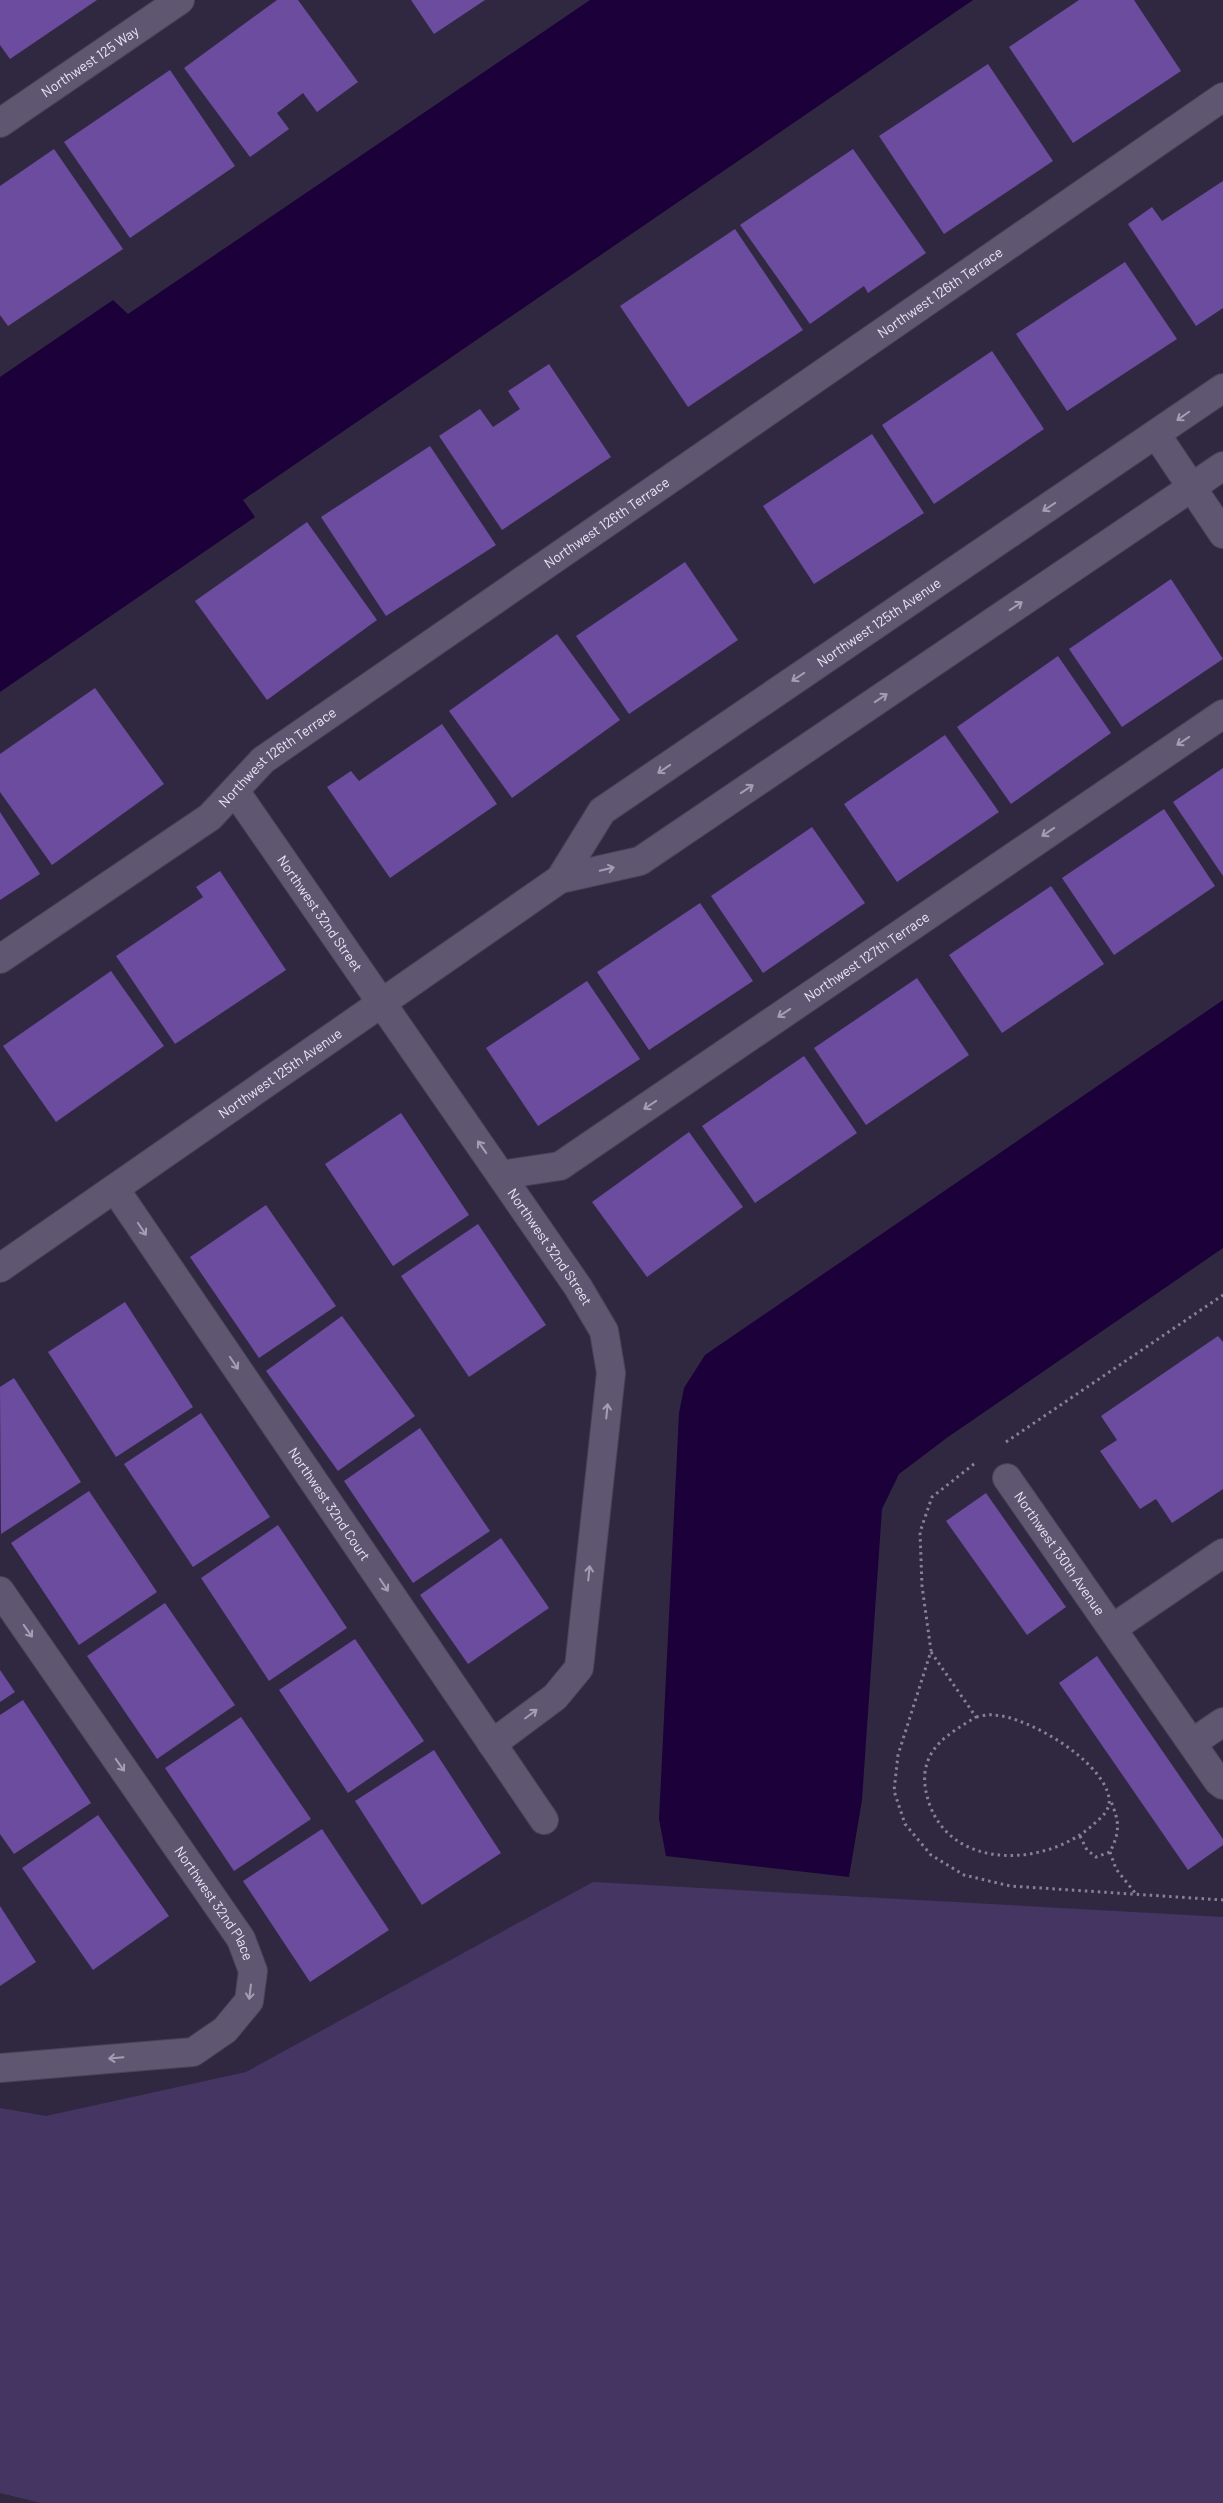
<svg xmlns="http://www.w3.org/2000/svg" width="1223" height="2503" viewBox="0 0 1223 2503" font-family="Barlow,sans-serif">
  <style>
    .green { fill: #453563 }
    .water { fill: #1c0039 }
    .building { fill: #6b4c9e }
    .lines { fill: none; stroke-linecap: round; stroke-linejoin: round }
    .minor-casing { stroke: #4b4358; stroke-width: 30 }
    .path { stroke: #888196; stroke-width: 3; stroke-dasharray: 2.5 4; stroke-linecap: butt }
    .minor { stroke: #5f5672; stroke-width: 28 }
    .oneway { stroke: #a49eb4 }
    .labels { text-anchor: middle; stroke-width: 4.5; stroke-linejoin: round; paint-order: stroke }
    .street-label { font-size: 14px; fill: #eae5f5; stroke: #271e36 }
  </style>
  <rect width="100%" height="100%" fill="#302841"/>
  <!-- green -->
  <polygon class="green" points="593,1882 1223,1917 1223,2503 41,2503 0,2493 0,2108 46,2116 246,2072"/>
  <!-- water -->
  <g class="water">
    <polygon points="590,0 973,0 243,500 255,517 0,692 0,377 113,300 128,314"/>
    <polygon points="1223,1000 1223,1248 948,1437 899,1474 882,1509 862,1800 849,1877 666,1856 659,1819 679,1413 684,1388 705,1355"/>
  </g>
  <!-- building -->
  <g class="building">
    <polygon points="0,0 97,0 10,59 0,45"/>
    <polygon points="277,0 298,0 358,82 317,112 303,93 277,113 289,129 250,157 184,68"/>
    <polygon points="411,0 485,0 434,34"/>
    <polygon points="1079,0 1134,0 1181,71 1073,143 1009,47"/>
    <polygon points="988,64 1053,161 944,234 879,136"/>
    <polygon points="170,70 235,166 130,238 64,142"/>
    <polygon points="54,149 123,249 8,326 0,315 0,186"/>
    <polygon points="853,149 926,253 868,293 864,286 810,324 740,225"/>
    <polygon points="1223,181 1223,308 1196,326 1128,224 1152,207 1162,221"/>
    <polygon points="735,229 803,330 688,407 620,306"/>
    <polygon points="1125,262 1177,339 1067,411 1016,334"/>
    <polygon points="992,351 1044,429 934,504 882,425"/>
    <polygon points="549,364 611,457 502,530 439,436 480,409 493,427 520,409 508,391"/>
    <polygon points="872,434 924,513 814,584 763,506"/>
    <polygon points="430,446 496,545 386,616 321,517"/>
    <polygon points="307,522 377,620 267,700 195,601"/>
    <polygon points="685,562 738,640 629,714 576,636"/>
    <polygon points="1171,579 1223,659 1122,727 1069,649"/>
    <polygon points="557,634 620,720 512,798 449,711"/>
    <polygon points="1058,656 1111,733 1011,804 957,727"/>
    <polygon points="95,688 164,784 52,865 0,792 0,754"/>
    <polygon points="442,724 497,804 390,878 327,787 351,771 359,781"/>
    <polygon points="945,735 999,812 897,882 844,804"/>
    <polygon points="1223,768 1223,876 1173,802"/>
    <polygon points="1164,809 1215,886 1114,955 1062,878"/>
    <polygon points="0,812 40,874 0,900"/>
    <polygon points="812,827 865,903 763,973 711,896"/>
    <polygon points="220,871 286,970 175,1044 116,956 203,897 196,887"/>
    <polygon points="1051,886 1104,964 1002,1033 949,955"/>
    <polygon points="700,903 753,981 649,1050 597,972"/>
    <polygon points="111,971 164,1046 56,1122 3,1046"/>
    <polygon points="917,978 969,1055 866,1125 814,1048"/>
    <polygon points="587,981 640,1059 538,1126 486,1048"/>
    <polygon points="804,1056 857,1133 755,1203 702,1126"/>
    <polygon points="401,1113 469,1215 393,1266 325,1164"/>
    <polygon points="689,1132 743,1207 647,1277 592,1202"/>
    <polygon points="266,1205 336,1306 259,1358 190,1257"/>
    <polygon points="478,1224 546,1325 469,1377 401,1276"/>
    <polygon points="125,1302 193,1407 116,1457 48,1352"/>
    <polygon points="342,1316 415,1416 338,1471 266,1371"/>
    <polygon points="1218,1336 1223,1342 1223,1489 1172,1523 1156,1499 1140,1509 1100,1451 1117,1440 1101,1416"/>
    <polygon points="14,1378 81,1482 1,1534 0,1387"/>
    <polygon points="201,1413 270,1517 193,1567 124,1464"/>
    <polygon points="420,1428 490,1531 413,1583 344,1481"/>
    <polygon points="89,1491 157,1592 79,1645 11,1543"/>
    <polygon points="986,1493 1066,1607 1027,1635 946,1521"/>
    <polygon points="278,1525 347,1628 269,1681 201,1578"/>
    <polygon points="501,1538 549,1608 468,1664 420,1595"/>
    <polygon points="165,1603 235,1705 157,1759 87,1656"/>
    <polygon points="355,1639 424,1741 348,1793 279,1690"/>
    <polygon points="1097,1656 1223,1839 1223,1845 1188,1870 1059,1683"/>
    <polygon points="0,1670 15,1692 0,1702"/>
    <polygon points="23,1700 91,1803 14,1854 0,1834 0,1715"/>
    <polygon points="241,1717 311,1819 234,1871 165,1768"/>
    <polygon points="434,1750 501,1853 422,1905 355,1801"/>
    <polygon points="98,1815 169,1916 93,1970 22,1868"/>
    <polygon points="322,1829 389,1930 310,1982 243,1881"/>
    <polygon points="0,1906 36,1962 0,1986"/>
  </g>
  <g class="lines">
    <!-- minor casing -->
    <g class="minor-casing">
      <g id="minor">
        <path id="s1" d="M0 123 180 0"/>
        <polyline points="1156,434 1223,534"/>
        <path id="s2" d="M235 791 578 1287 604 1331 611 1373 579 1668 555 1697 492 1744"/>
        <path id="s3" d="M560 879 602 811 1223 388"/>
        <path id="s4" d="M0 959 210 817 263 760 1223 97"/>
        <path id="s5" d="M501 1175 560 1166 1223 714"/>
        <path id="s6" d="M115 1189 544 1820"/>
        <path id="s7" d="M0 1268 560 879 640 861 1223 466"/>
        <path id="s8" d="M1007 1478 1218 1781 1223 1785"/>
        <path id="s9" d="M0 1591 241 1939 253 1971 249 2001 225 2030 193 2052 0 2068"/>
        <polyline points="1113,1628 1223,1553"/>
        <polyline points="1192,1743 1223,1722"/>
      </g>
    </g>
    <!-- path -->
    <g class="path">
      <polyline points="1006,1442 1223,1295"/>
      <polyline points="974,1464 932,1497 920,1532 922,1586 931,1651 898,1755 894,1791 905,1824 931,1855 964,1875 1010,1886 1223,1900"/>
      <path d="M931 1652 976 1717C960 1727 939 1738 930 1756 922 1772 924 1787 929 1803 953 1873 1050 1866 1095 1823 1102 1817 1111 1809 1109 1798 1103 1761 1029 1717 994 1715 988 1714 981 1716 976 1717"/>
      <path d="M1080 1836 1087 1850 1096 1857 1110 1852C1121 1830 1119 1821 1110 1799"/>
      <polyline points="1110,1852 1116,1869 1136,1894"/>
    </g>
    <!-- minor -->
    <use href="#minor" class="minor"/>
  </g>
  <!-- one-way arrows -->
  <defs><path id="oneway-shaft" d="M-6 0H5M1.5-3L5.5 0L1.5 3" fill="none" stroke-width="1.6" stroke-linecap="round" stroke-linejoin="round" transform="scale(1.25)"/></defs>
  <g class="oneway">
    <use href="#oneway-shaft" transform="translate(1183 416) rotate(145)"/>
    <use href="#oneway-shaft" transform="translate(1049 507) rotate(146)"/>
    <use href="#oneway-shaft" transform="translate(1016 606) rotate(-34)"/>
    <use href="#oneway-shaft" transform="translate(798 677) rotate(146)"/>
    <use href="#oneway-shaft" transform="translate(881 698) rotate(-34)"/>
    <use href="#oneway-shaft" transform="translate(1183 741) rotate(146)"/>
    <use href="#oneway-shaft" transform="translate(664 769) rotate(146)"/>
    <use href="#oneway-shaft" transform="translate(747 789) rotate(-34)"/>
    <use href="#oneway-shaft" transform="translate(1048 832) rotate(146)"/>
    <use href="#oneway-shaft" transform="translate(607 869) rotate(-13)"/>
    <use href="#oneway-shaft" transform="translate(784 1013) rotate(146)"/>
    <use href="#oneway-shaft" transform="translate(650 1105) rotate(146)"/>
    <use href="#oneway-shaft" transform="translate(482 1147) rotate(-125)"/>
    <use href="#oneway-shaft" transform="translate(142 1229) rotate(56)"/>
    <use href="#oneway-shaft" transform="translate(234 1363) rotate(56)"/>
    <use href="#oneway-shaft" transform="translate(607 1411) rotate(-84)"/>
    <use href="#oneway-shaft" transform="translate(589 1573) rotate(-84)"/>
    <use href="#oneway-shaft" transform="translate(384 1585) rotate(56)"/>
    <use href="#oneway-shaft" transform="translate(28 1631) rotate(55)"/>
    <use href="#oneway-shaft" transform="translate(531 1714) rotate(-37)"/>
    <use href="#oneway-shaft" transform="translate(120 1765) rotate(55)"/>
    <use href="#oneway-shaft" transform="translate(250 1992) rotate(97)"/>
    <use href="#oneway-shaft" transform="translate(116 2058) rotate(175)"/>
  </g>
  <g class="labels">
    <!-- street labels -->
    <g class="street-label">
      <text dy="5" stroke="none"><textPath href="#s1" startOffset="109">Northwest 125 Way</textPath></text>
      <text dy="5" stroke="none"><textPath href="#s4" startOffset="1154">Northwest 126th Terrace</textPath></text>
      <text dy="5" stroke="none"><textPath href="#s4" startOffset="749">Northwest 126th Terrace</textPath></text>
      <text dy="5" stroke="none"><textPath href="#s3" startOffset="415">Northwest 125th Avenue</textPath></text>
      <text dy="5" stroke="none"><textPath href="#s4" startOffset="344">Northwest 126th Terrace</textPath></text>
      <text dy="5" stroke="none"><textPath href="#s2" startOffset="149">Northwest 32nd Street</textPath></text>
      <text dy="5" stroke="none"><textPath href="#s5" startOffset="431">Northwest 127th Terrace</textPath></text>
      <text dy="5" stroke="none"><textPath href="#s7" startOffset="341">Northwest 125th Avenue</textPath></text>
      <text dy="5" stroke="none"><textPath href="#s2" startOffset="554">Northwest 32nd Street</textPath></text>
      <text dy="5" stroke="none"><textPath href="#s6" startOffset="381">Northwest 32nd Court</textPath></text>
      <text dy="5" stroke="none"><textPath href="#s8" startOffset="92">Northwest 130th Avenue</textPath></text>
      <text dy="5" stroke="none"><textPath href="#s9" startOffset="379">Northwest 32nd Place</textPath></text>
    </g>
  </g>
</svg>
